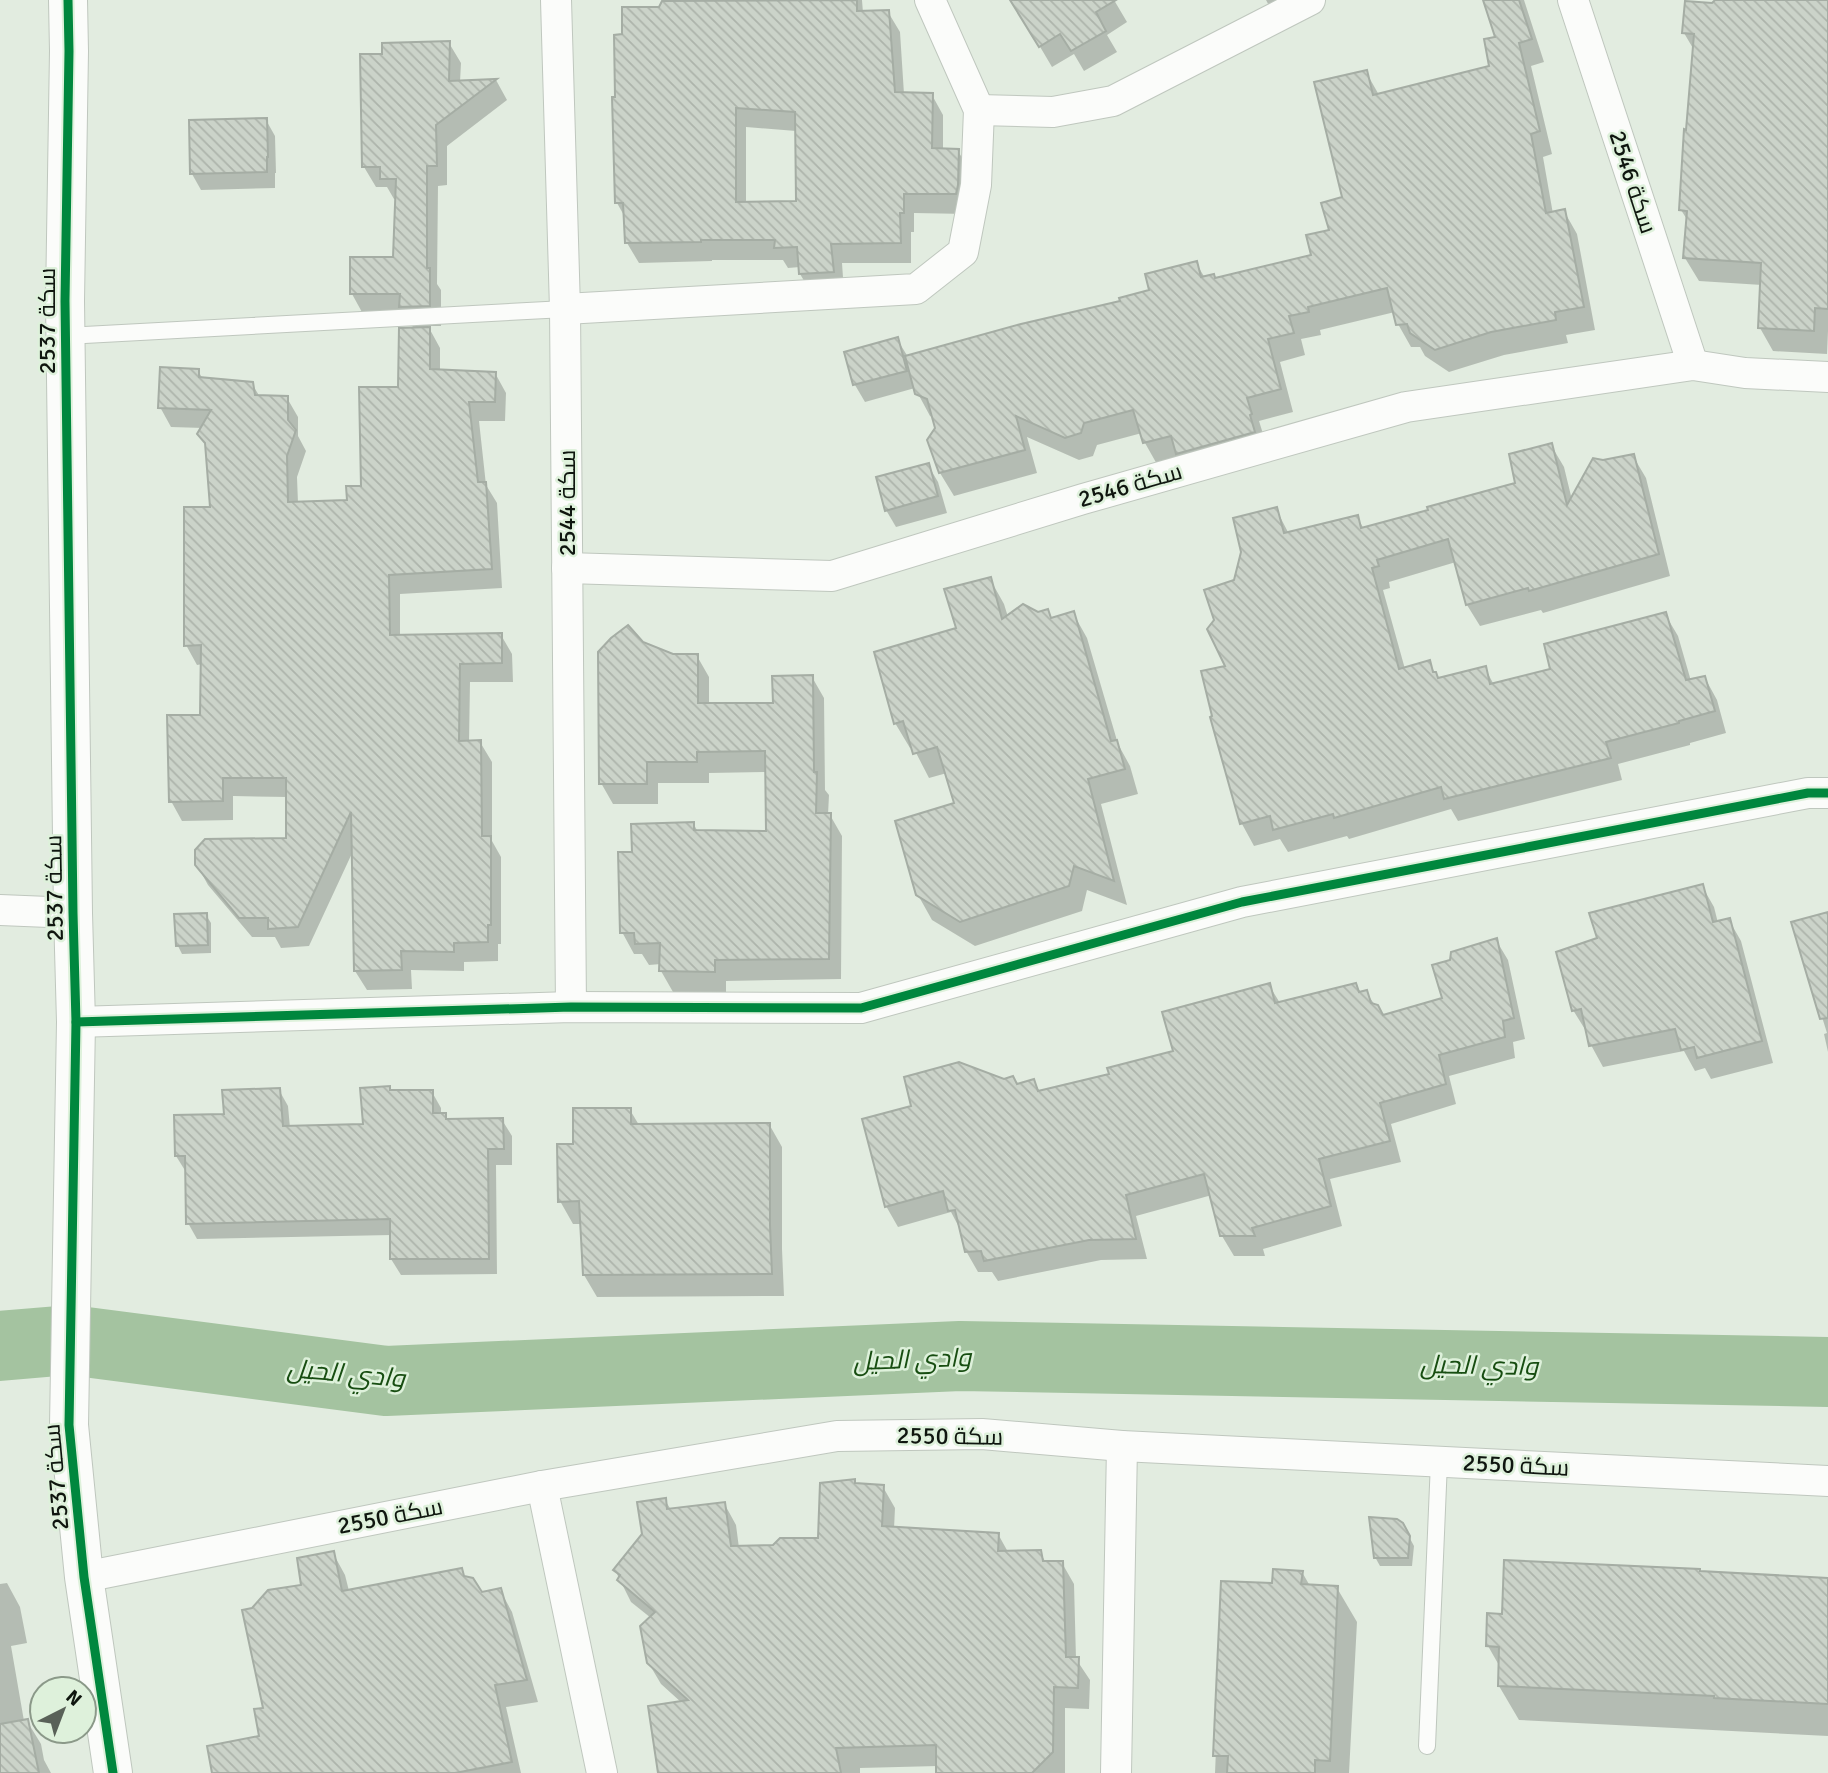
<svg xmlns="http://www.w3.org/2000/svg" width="1828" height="1773" viewBox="0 0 1828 1773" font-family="Signika,Cairo,sans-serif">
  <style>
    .shadow { fill: #0003; fill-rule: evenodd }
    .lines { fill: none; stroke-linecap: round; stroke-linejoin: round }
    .river { stroke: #a4c3a0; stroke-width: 70 }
    .building { fill: url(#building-back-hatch); stroke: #a5ada4; stroke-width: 2; fill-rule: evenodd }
    .service-casing { stroke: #bfc7be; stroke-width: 18 }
    .minor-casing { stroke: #bfc7be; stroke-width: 32 }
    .tertiary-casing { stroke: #bfc7be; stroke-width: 40 }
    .service { stroke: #fbfcfa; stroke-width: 16 }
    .minor { stroke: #fbfcfa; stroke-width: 30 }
    .tertiary { stroke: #fbfcfa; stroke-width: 38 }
    .cycleway-casing { stroke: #def1db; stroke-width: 13 }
    .cycleway { stroke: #00873e; stroke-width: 9 }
    .labels { text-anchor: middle; stroke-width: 5; stroke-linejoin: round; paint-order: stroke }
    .street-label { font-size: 24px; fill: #0f160f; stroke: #def1db }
    .water-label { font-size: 26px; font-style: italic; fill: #174d11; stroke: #def1db }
  </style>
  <defs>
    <pattern id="building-back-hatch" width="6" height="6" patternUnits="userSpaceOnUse" patternTransform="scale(1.75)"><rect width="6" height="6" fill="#cbd3c9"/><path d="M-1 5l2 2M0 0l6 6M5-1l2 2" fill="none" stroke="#adb4ab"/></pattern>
  </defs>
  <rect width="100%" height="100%" fill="#e2ece0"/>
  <!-- shadow -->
  <g class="shadow">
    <path d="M788 0H862L863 13 888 12 900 32 904 94 932 95 943 115V150L958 151 970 171 967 214 914 213V232H911V263H842L844 292 812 294 800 274V267L788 268 783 260H712V261L639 263 627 243 626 219 617 203ZM746 127 796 131 797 203 746 204Z"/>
    <polygon points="1018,0 1114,0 1127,22 1107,35 1117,52 1084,71 1074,54 1052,67 1026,23"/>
    <polygon points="1266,0 1292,0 1272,11"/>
    <polygon points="1485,0 1524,0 1544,62 1531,66 1552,154 1543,157 1553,214 1564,211 1577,234 1595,330 1566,335 1568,343 1504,355 1449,372 1425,356 1420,347 1411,347 1398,324 1395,312 1320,330 1321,335 1301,339 1305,355 1280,362 1293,412 1259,421 1264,437 1158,466 1145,443 1142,433 1097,445 1093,456 1079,460 1027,437 1037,473 954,496 940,473 929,441 937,428 934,418 930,416 915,388 865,402 855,385 846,353 897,339 908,357 1122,302 1151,291 1196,263 1205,278 1215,279 1313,256 1331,231 1344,198 1366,72 1379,95 1491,67 1497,38"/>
    <polygon points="1726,0 1828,0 1828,331 1827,354 1773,351 1760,328 1762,285 1699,281 1685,258 1688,221 1681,210 1694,50 1684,33 1725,6"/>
    <polygon points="449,43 461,63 460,82 496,80 507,100 447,146 447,185 438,186 437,284 441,290 441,326 428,326 440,348 440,371 495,373 506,393 505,421 479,421 486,485 497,503 502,588 400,594 400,637 501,635 512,654 513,682 470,682 469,742 480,742 492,762 492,841 501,857 501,944 498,944 498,961 464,962 464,971 411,970 412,989 367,990 355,971 354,849 309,946 281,948 275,937 252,937 208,885 197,865 288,839 288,797 233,796 233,820 182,821 171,801 202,716 203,664 197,665 186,645 212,509 207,448 199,434 203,428 171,427 160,407 198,371 203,379 252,384 260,397 287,398 298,417 298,436 306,451 297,477 298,503 348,501 363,488 400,388 414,329 405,314 363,314 352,294 395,259 397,199 394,199 387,187 376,187 364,167 384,55"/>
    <polygon points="266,120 275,136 276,173 275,173 275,188 201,190 192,174"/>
    <polygon points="1551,445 1564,467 1572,500 1603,462 1633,456 1646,478 1670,576 1543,613 1541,610 1480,626 1467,605 1456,562 1389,582 1390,588 1383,590 1405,669 1429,662 1439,680 1485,668 1494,685 1552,670 1665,614 1678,636 1691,681 1705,678 1717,700 1726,733 1690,743 1690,745 1618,764 1622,780 1458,821 1451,809 1349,839 1347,836 1288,852 1280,839 1254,846 1242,824 1212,718 1228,667 1236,582 1276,509 1289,534 1357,517 1364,529 1518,485"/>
    <polygon points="928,465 938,482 947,513 896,527 886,510"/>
    <polygon points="990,579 1004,604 1008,617 1048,611 1053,620 1073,613 1087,638 1118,744 1130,766 1138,794 1101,804 1127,905 1087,890 1082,911 975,946 932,920 918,895 956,805 947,773 929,778 913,747 910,748 895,723"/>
    <polygon points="642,643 673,656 697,656 709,677 709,705 775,704 812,677 824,698 825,790 829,795 828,815 830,815 842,836 841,979 726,981 726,993 673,992 661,971 661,964 649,965 642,954 634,954 622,932 634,853 693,823 698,832 768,833 767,772 709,773 709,783 658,783 658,804 613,804 601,783"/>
    <polygon points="1702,886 1714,907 1718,923 1729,920 1741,941 1773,1063 1711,1079 1705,1068 1695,1071 1684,1051 1603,1067 1591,1045 1588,1031 1586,1031 1573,1010 1599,939"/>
    <polygon points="1828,914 1828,1052 1824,1034 1827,1033 1793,924"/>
    <polygon points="206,915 211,923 211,953 182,954 178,946"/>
    <polygon points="1496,940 1508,960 1525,1039 1513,1042 1515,1058 1449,1076 1456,1104 1391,1124 1401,1162 1330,1179 1342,1226 1263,1249 1265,1256 1234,1256 1222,1236 1212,1195 1136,1216 1147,1259 1101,1260 998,1281 992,1272 978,1272 966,1251 961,1231 951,1212 898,1227 886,1206 1017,1086 1034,1081 1040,1092 1111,1075 1175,1053 1269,985 1280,1003 1356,985 1361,993 1366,992 1383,1017 1444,999 1452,962"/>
    <polygon points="279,1090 288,1106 290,1128 365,1126 391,1092 432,1092 441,1108 441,1115 445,1115 448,1120 502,1120 512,1136 512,1165 496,1165 497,1274 401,1275 391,1259 392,1235 197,1239 188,1223 186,1172 176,1156 225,1116"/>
    <polygon points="630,1110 639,1125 769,1124 782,1147 782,1249 784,1296 597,1297 584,1275 582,1224 573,1224 560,1201"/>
    <polygon points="856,1485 883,1487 895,1508 894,1529 998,1534 1008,1552 1040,1552 1046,1563 1062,1563 1074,1584 1076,1659 1090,1680 1089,1709 1065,1708 1065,1773 938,1773 938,1766 860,1768 860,1773 660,1773 682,1703 661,1684 648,1662 651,1618 631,1602 615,1570 643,1535 665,1500 671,1510 724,1503 736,1525 739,1548 774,1547 819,1539"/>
    <polygon points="1407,1533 1414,1546 1412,1566 1380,1566 1375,1557"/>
    <polygon points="333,1553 345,1575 349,1591 461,1570 466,1578 482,1594 500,1590 512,1612 538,1702 506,1707 521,1773 214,1773 261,1737 265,1709 303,1586"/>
    <polygon points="1302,1572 1310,1586 1337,1588 1357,1622 1349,1773 1215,1773 1223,1583 1274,1585"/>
    <polygon points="1828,1579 1828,1736 1519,1720 1499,1686 1500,1667 1488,1646 1503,1616"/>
    <polygon points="7,1583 20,1607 27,1643 11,1646 24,1721 27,1721 41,1744 44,1760 51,1773 0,1773 0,1584"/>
  </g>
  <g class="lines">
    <!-- river -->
    <polyline class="river" points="0,1346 70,1340 386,1381 960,1356 1828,1372"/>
  </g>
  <!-- building -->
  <g class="building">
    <path d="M857 0V11L889 10 895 92 933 93 932 148 959 149 958 185 956 194H904V213H900L901 243 831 244 834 272 799 274 797 247 774 248 775 240H701V242L625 243 623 203H615L612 97H615L614 35 622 34V7H659L662 1ZM736 108 795 112 796 201 736 202Z"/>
    <polygon points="1010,0 1116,0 1096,12 1106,31 1071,51 1060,34 1039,47"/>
    <polygon points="1483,0 1519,0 1532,39 1519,43 1540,131 1531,134 1546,213 1565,209 1584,307 1555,312 1556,320 1491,332 1435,350 1410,333 1407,324 1396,325 1387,288 1308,307 1309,312 1289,316 1294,333 1268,339 1281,389 1247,398 1252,414 1250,415 1255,432 1176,454 1171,436 1143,443 1133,410 1084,423 1081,433 1065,438 1016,416 1025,450 939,473 927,440 935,428 927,399 915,394 905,356 1021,324 1120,301 1119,298 1149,290 1145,274 1197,261 1201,277 1214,274 1215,278 1311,255 1306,235 1329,230 1321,203 1342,197 1314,82 1367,70 1373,95 1489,66 1484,39 1495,37"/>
    <polygon points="1715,0 1828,0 1828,309 1815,308 1814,331 1758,328 1761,263 1683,258 1687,211 1679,210 1684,129 1686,130 1694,34 1682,33 1685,1 1712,3"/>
    <polygon points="450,41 449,81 497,79 436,125 437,166 427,166 427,268 430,268 430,306 399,307 400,294 350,294 350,257 393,257 396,179 380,179 380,167 362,167 360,54 382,54 382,43"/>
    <polygon points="267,118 268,157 267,157 267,172 190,174 189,120"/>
    <polygon points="430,327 430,369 496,372 495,402 469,402 478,482 486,482 492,569 389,575 390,635 502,633 502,663 460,664 459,741 481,740 482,836 491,836 491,925 488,925 488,942 454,943 454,952 401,951 402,970 354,971 351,812 298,927 268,929 268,918 239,918 195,865 195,850 205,839 286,838 286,778 223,778 223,801 169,802 167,715 200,715 201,645 184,646 184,507 210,507 205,443 197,434 211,410 158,408 160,367 199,369 199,377 253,382 255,395 288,396 288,420 296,430 287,456 288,502 347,500 346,486 361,486 359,387 398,387 399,328"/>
    <polygon points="898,337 907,371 853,385 844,352"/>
    <polygon points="1552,443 1567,505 1593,458 1603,460 1634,454 1659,554 1529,591 1528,588 1466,605 1448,539 1377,560 1379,566 1372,568 1399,669 1430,660 1433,672 1436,672 1438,678 1486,666 1490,684 1550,669 1544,644 1666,612 1686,680 1705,676 1715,711 1679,721 1679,723 1606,742 1611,758 1444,799 1441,787 1334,818 1333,814 1273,830 1270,816 1240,824 1210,717 1212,716 1201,671 1225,666 1207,629 1214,620 1204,590 1234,580 1241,552 1233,518 1277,507 1284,533 1358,515 1361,528 1428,510 1427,507 1515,483 1509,454"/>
    <polygon points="929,463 938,496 885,511 876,477"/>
    <polygon points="991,577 1002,619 1023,604 1038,612 1048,609 1051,618 1074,611 1111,741 1117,740 1125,769 1088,779 1114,881 1074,866 1069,886 960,922 916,895 895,821 954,803 937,747 913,754 903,721 894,724 874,652 956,628 944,589"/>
    <polygon points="628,625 643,642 673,654 698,654 698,703 773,703 772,676 813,675 814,772 817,772 816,813 831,813 829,959 715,960 715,972 659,971 660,943 635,944 634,933 620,933 618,852 632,852 631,824 694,822 694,830 766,831 765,751 697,752 697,762 647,762 647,784 599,784 598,652 611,638"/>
    <polygon points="1703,884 1713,922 1730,918 1762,1041 1697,1058 1694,1047 1681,1050 1675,1029 1589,1046 1581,1009 1572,1011 1556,952 1597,938 1589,913"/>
    <polygon points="1828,912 1828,1018 1820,1019 1791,922"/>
    <polygon points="207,913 208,945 176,946 174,914"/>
    <polygon points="1497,938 1514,1018 1503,1021 1505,1037 1439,1055 1446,1084 1380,1103 1390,1141 1319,1159 1331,1206 1252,1228 1255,1236 1220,1236 1204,1174 1126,1195 1136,1239 1089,1240 984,1261 981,1251 965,1252 955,1210 948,1211 943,1191 885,1207 862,1119 911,1106 904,1077 959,1062 1004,1079 1013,1076 1017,1084 1034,1079 1038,1091 1109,1074 1107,1068 1173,1051 1162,1012 1270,983 1275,1003 1356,983 1359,992 1367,990 1371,1003 1378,1005 1383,1015 1442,998 1432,965 1450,960 1451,952"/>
    <polygon points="390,1086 390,1090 433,1090 433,1113 446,1113 446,1119 503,1118 504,1149 488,1149 489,1259 390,1259 390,1219 186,1224 185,1156 175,1156 174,1115 224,1114 222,1090 280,1088 283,1126 363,1124 360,1088"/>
    <polygon points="573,1108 631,1108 631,1124 770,1123 770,1225 772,1274 583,1275 579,1201 558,1202 557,1144 573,1144"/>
    <polygon points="855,1479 855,1483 884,1485 882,1526 999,1533 998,1551 1041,1550 1043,1561 1063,1561 1066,1657 1079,1657 1078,1688 1054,1687 1053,1752 1032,1773 936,1773 936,1745 836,1748 841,1773 658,1773 648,1706 688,1700 647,1663 640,1626 655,1612 617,1580 620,1575 613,1570 642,1534 637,1502 666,1498 667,1509 725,1502 731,1546 773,1545 780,1538 818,1538 820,1483"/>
    <polygon points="1369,1517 1397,1519 1403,1523 1410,1536 1408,1558 1374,1558"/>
    <polygon points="334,1551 342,1591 462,1568 464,1576 473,1578 482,1592 501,1588 527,1680 495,1685 512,1762 455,1773 212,1773 207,1746 259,1736 254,1709 263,1708 242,1610 252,1608 268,1590 301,1585 297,1558"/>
    <polygon points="1504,1560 1700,1569 1700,1571 1828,1578 1828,1704 1714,1698 1714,1696 1498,1686 1499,1647 1486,1646 1487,1613 1502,1614"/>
    <polygon points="1273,1569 1303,1571 1301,1584 1338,1586 1330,1761 1315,1760 1315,1773 1227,1773 1228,1756 1213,1756 1221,1581 1272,1583"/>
    <polygon points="28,1719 39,1773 0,1773 0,1724"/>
  </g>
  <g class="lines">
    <!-- service casing -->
    <g class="service-casing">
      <g id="service">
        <polyline points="66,336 565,309"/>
        <polyline points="1427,1746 1439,1462"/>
      </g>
    </g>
    <!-- minor casing -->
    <g class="minor-casing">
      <g id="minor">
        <polyline points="556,0 565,309 571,1007"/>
        <polyline points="1573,0 1693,365"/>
        <polyline points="979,110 1053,112 1113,101 1310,0"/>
        <polyline points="565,309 916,289 963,252 976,185 979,110 930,0"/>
        <polyline points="567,568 832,576 1083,499 1406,407 1693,365 1745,373 1828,377"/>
        <polyline points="0,910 73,913"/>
        <polyline points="76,1022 571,1007 861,1008 1242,902 1808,793 1828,793"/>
        <polyline points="542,1486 602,1773"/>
        <polyline points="84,1577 542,1486 837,1436 982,1434 1122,1446 1828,1481"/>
        <polyline points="1116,1773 1122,1446"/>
      </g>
    </g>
    <!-- tertiary casing -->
    <g class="tertiary-casing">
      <polyline id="tertiary" points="68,0 69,51 65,301 73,913 76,1022 69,1425 84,1577 113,1773"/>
    </g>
    <!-- service -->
    <use href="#service" class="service"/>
    <!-- minor -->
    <use href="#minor" class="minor"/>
    <!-- tertiary -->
    <use href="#tertiary" class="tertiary"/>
    <!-- cycleway casing -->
    <g class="cycleway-casing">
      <g id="cycleway">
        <polyline points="68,0 69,51 65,301 73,913 76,1022 69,1425 84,1577 113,1773"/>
        <polyline points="76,1022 571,1007 861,1008 1242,902 1808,793 1828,793"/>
      </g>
    </g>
    <!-- cycleway -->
    <use href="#cycleway" class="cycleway"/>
  </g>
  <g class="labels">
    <!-- street labels -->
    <g class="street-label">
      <text transform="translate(1633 182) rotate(72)" y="8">سكة 2546</text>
      <text transform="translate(47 321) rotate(-90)" y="8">سكة 2537</text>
      <text transform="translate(1130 485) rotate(-16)" y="8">سكة 2546</text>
      <text transform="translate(567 503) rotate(-90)" y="8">سكة 2544</text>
      <text transform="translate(54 888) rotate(-91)" y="8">سكة 2537</text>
      <text transform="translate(950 1436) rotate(1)" y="8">سكة 2550</text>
      <text transform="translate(1516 1465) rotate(3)" y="8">سكة 2550</text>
      <text transform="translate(56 1477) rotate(-95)" y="8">سكة 2537</text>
      <text transform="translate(390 1516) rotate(-11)" y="8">سكة 2550</text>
    </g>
    <!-- water labels -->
    <g class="water-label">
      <text transform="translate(912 1359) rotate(-2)" y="9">وادي الحيل</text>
      <text transform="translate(1479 1365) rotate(1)" y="9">وادي الحيل</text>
      <text transform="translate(346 1373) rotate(5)" y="9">وادي الحيل</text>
    </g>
  </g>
  <!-- north arrow -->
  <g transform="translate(63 1710) rotate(42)"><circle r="33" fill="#def1db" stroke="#8b9989" stroke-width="2"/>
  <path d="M0-5L12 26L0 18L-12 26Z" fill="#596158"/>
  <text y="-10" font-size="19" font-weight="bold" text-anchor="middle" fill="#0f160f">N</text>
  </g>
</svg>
